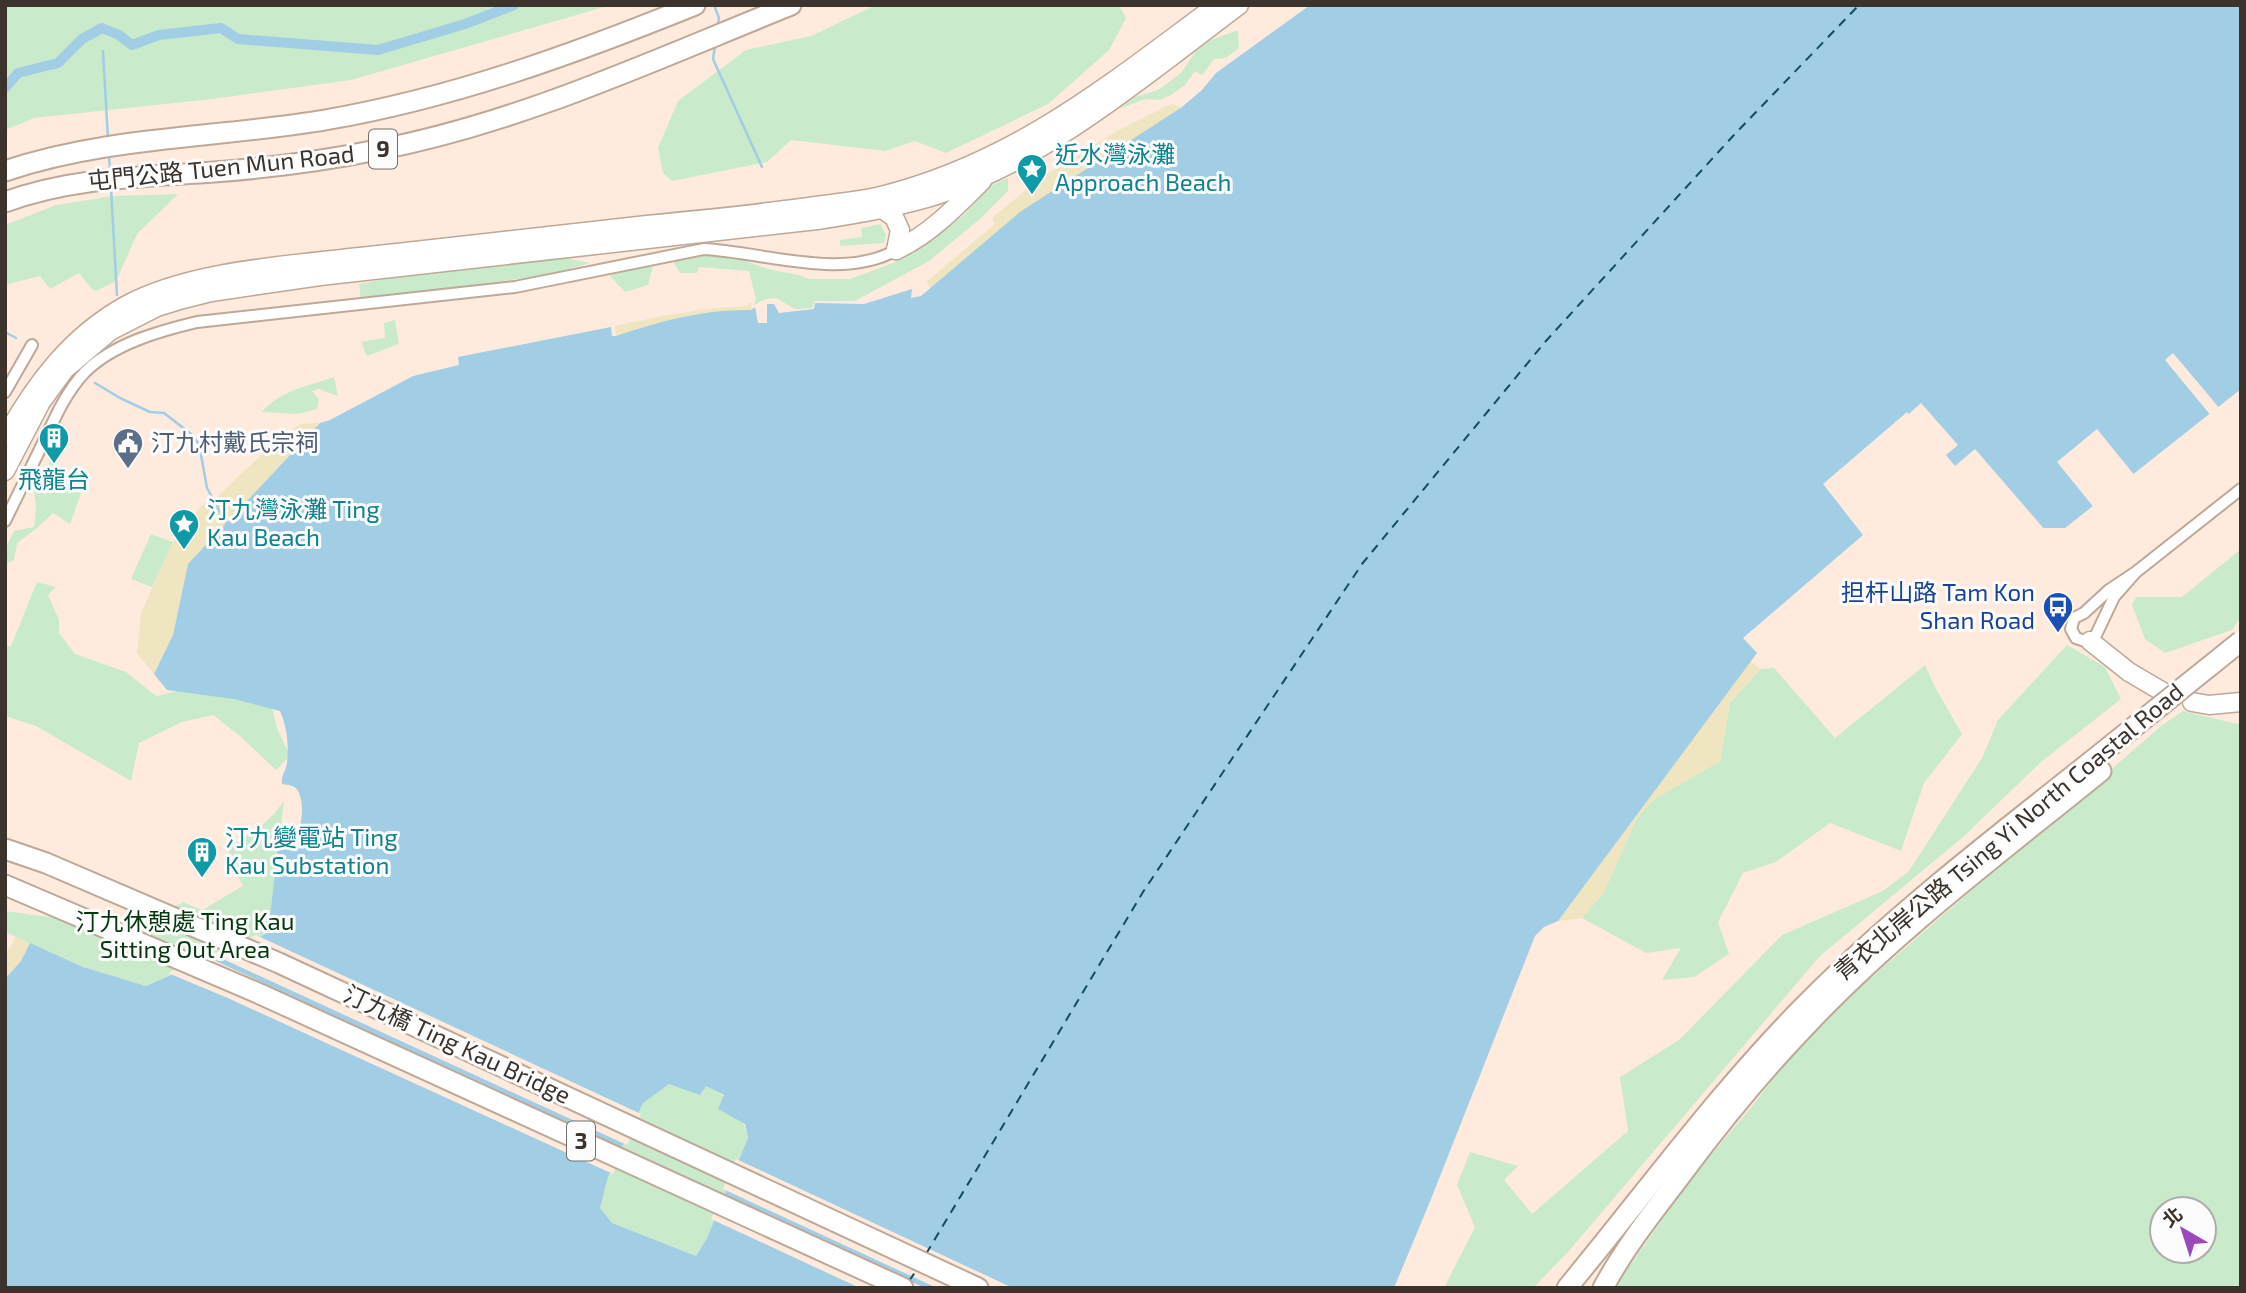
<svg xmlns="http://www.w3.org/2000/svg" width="2246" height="1293" viewBox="0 0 2246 1293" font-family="'Exo 2','Noto Sans TC',sans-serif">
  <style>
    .green { fill: #c9eacb; fill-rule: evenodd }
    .sand { fill: #efe5c0 }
    .water { fill: #a1cde5; fill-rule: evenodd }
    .pier { fill: #feebdd }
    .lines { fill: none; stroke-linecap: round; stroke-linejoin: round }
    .stream { stroke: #a1cde5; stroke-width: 2.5 }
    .canal { stroke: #a1cde5; stroke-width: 10 }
    .ferry { stroke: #144b64; stroke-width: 2; stroke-dasharray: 9 7; stroke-linecap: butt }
    .street-casing { stroke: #bea898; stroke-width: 14 }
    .primary-casing { stroke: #bea898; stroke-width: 21 }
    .highway-casing { stroke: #bea898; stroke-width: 23 }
    .street { stroke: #fff; stroke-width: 10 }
    .primary { stroke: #fff; stroke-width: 18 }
    .highway { stroke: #fff; stroke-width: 19 }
    .highway-bridge-casing { stroke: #bea898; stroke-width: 23; stroke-linecap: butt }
    .highway-bridge { stroke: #fff; stroke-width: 19 }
    .labels { text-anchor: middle; stroke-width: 6; stroke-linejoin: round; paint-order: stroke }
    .shield { fill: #fcfcfc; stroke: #766f6a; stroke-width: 2 }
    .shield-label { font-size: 23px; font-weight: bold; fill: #3c332c }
    .culture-label { font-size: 24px; fill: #0d838f; stroke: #fcfcfc; text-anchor: start }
    .street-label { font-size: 24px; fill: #3c332c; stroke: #fcfcfc }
    .service-label { font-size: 24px; fill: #4e5e75; stroke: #fcfcfc; text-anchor: start }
    .transit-label { font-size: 24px; fill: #164399; stroke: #fcfcfc; text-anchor: end }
    .park-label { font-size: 24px; fill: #03380f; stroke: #fcfcfc }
  </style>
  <rect width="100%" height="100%" fill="#feebdd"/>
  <!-- green -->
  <g class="green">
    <polygon points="5,5 611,5 351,80 212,99 34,118 5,130"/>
    <polygon points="876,5 1119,5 1126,18 1109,50 1048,104 946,153 915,141 885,151 791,140 767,162 672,181 663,173 658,148 678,101 746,50 811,36"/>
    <polygon points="1238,30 1239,48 1226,58 1214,59 1202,75 1195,71 1185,85 1171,95 1160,100 1145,99 1119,109 1135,97 1158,90 1181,73 1196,51 1211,40"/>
    <polygon points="1008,178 1008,191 980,219 929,261 855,301 815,301 812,308 795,309 776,298 765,299 754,305 756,299 749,271 699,267 697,273 680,273 672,260 681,256 686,258 700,255 735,257 768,269 799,275 809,279 850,279 893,263 915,252 965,214 990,186"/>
    <polygon points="178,194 137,234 116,281 96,291 92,289 79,273 50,289 40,276 5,285 5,225 56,205 113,196"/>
    <polygon points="880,224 886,235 884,243 840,246 840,240 862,237 861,228"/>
    <polygon points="560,257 590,263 548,275 361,300 359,284 429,271"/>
    <polygon points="653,266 648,285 625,292 610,276 619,272"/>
    <polygon points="395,320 399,344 367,356 361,342 385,338 384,323"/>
    <path d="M334 377 338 396 319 389 312 391 319 399 317 409 298 414 262 412C281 390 308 386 334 377Z"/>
    <polygon points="54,454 56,479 71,474 65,488 81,493 70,524 53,513 37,528 17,543 14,560 5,564 5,550 14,531 34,527 36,506 34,490"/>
    <polygon points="151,534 173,542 152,587 131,579"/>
    <polygon points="2241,549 2241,617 2232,630 2165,653 2145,639 2132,605 2136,597 2182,597"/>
    <polygon points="37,582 56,587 48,595 59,620 59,633 75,654 126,672 156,696 205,685 271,703 277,728 290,756 276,770 240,736 213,715 182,722 139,743 131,781 36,726 5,716 5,646 11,646"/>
    <polygon points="2067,645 2105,667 2121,699 2041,762 1963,837 1820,956 1568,1252 1533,1288 1444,1288 1475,1227 1457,1185 1470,1152 1518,1166 1504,1180 1532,1214 1628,1131 1620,1077 1679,1040 1782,935 1883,891 1909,871 1982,758 1998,720"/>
    <polygon points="1925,665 1935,687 1962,734 1924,783 1901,851 1830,823 1776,862 1743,873 1718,922 1729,954 1694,977 1662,980 1681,948 1646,953 1582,918 1604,892 1637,818 1653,800 1720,761 1730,703 1761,669 1774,668 1835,738"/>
    <path d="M2183 711 2237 724 2241 723V1288H1614L1693 1176 1750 1109 1813 1028 2161 726ZM2162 1209H2204V1251H2162Z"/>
    <path d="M284 800 268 933 146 986 83 967 5 932V911L79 921 121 930 125 921 143 928 145 924 183 902 202 910 243 886 229 860V846C250 835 272 821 284 800Z"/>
    <path d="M670 1083 700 1095 706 1085C728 1096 743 1114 748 1139L707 1238 696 1256 612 1223 600 1208 608 1177 643 1102Z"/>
  </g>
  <!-- sand -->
  <g class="sand">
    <polygon points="1171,104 1182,107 1021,212 931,288 926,282 995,224 992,218 1038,180 1117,131"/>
    <path d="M748 303H752L751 310 692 315 616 336 615 326C660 316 702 308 748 306Z"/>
    <polygon points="320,423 188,564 173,635 154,674 137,653 141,613 173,542 200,507 218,496 276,441 300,424"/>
    <polygon points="1750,661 1761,669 1730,703 1720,761 1653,800 1637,818 1604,892 1582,918 1558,921"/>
    <polygon points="16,937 30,943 21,961 5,979 5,955"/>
  </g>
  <!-- water -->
  <path class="water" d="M1310 5H2241V389L2065 528H2043L1951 465 1907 412 1823 484 1863 535 1743 638 1757 653 1558 921 1544 927 1535 936 1431 1199 1394 1288H5V979L21 961 30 943 83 967 146 986 268 933 278 847C301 847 307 807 298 791 295 785 288 785 282 784 281 775 286 771 287 763 289 745 287 727 280 711L234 699 167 690 154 674 173 635 188 564 320 423 330 420 413 376 459 365 458 357 611 327 612 336H616C660 321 705 309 751 310L755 307 758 323H767V304H774L779 313 814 309 815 303 864 304 912 289 911 298 921 296 1020 212 1182 107 1202 90 1216 73ZM669 1084 700 1095 706 1086 724 1095 718 1109 745 1124 748 1138 707 1238 696 1256 612 1223 600 1208 608 1177 643 1103Z"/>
  <!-- pier -->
  <g class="pier">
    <polygon points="2173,353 2221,410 2212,417 2165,360"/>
    <polygon points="1921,403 1958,445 1946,455 1955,466 1975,449 2046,531 2041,531 1949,468 1907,417 1866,452"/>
    <polygon points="2097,429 2136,477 2096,510 2057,462"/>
    <polygon points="256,935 641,1114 627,1145 212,954"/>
    <polygon points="205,956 624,1150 613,1174 230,999 168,973"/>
    <polygon points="736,1159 1013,1288 937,1288 723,1189"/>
    <polygon points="721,1194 925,1288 860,1288 711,1219"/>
  </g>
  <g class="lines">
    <!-- stream -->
    <g class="stream">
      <polyline points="714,5 719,18 718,25"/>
      <polyline points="715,46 713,59 762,167"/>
      <polyline points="103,51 108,139"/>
      <polyline points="109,156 110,170"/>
      <polyline points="111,188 117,295"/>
      <polyline points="5,332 16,338"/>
      <polyline points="95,383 120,398 150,412 164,413 191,434 199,444 207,488 227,525"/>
    </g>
    <!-- canal -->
    <polyline class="canal" points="5,88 18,73 58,63 82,39 102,28 119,35 132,45 159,35 221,28 238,39 378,50 465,24 514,5"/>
    <!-- ferry -->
    <g class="ferry">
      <polyline points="926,1254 1143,892 1362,564 1545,342 1733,136 1859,5"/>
      <polyline points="909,1281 916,1271"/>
    </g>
    <!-- street casing -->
    <g class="street-casing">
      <g id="street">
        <polyline points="5,392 32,345"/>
        <path d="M5 521C19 493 32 465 46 437 56 415 67 391 85 372 113 344 159 331 197 322L515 287 704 249C763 252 843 281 896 250"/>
        <polyline points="2136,572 2114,597 2095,637 2085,641 2076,638 2071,629 2074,618 2084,613 2109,590 2136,572 2241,489"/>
      </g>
    </g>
    <!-- primary casing -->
    <g class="primary-casing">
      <g id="primary">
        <polyline points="882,209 894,217 900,230 896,250"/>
        <path d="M896 250C929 235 956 207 982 181"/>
        <path d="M5 438C35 384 70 337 125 306 188 271 289 265 360 257 456 247 552 235 647 225 699 220 750 215 801 208 827 204 855 202 881 196 1016 162 1107 86 1217 5"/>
        <path d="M5 471 41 402 65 369 110 331 157 307 183 299 211 292 320 276 817 220C858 214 899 207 937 195 1051 157 1144 76 1239 5"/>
        <polyline points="2090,641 2129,672 2163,692"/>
        <polyline points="2192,702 2209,705 2241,702"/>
      </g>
    </g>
    <!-- highway casing -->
    <g class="highway-casing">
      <g id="highway">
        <path d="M5 171C109 136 218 138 325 120 453 98 574 54 695 5"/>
        <path d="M5 202C73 177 143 177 214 172 269 168 323 161 377 150 522 122 654 60 791 5"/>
        <polyline points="5,849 46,863 279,963 978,1288"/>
        <polyline points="5,885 260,994 903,1288"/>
        <path d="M1567 1288C1648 1190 1723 1086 1813 997 1903 907 2005 830 2104 751"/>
        <path d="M1603 1288C1625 1247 1654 1211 1682 1174 1720 1123 1760 1074 1804 1028 1893 933 2000 853 2101 771"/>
      </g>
    </g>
    <!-- street -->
    <use href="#street" class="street"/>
    <!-- primary -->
    <use href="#primary" class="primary"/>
    <!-- highway -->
    <use href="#highway" class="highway"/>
    <!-- highway-bridge casing -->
    <g class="highway-bridge-casing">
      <polyline id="highway-bridge" points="2104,751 2241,641"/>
    </g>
    <!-- highway-bridge -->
    <use href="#highway-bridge" class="highway-bridge"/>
  </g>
  <!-- icons -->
  <defs>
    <g id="sight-pin" transform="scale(1.575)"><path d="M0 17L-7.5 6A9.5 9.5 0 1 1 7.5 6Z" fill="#0f9aa8" stroke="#fcfcfc"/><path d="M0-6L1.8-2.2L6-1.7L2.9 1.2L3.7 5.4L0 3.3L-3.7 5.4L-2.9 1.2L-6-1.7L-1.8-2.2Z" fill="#fff"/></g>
    <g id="building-pin" transform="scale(1.575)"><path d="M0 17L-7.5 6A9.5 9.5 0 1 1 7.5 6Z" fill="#0f9aa8" stroke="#fcfcfc"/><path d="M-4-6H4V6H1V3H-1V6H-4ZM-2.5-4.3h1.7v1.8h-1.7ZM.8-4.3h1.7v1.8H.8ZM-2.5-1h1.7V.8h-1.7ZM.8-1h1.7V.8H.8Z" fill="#fff"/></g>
    <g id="civic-pin" transform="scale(1.575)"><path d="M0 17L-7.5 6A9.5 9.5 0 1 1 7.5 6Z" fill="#5c6f8a" stroke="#fcfcfc"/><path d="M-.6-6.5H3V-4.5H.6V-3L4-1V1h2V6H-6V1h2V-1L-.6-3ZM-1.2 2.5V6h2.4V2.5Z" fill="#fff"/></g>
    <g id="bus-pin" transform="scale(1.575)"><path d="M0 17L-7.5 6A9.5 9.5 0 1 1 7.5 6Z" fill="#1a4fb4" stroke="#fcfcfc"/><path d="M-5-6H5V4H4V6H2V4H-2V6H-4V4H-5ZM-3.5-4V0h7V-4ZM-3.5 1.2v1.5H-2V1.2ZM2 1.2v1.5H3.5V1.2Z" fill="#fff"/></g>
  </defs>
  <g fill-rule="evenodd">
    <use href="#sight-pin" x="1032" y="169"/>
    <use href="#building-pin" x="54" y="438"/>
    <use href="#civic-pin" x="128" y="443"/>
    <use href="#sight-pin" x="184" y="524"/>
    <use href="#bus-pin" x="2058" y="607"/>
    <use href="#building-pin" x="202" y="852"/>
  </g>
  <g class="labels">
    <!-- shield labels -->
    <g class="shield">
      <rect x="369" y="129.5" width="28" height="39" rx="5"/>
      <rect x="567" y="1121.5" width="28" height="39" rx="5"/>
    </g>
    <g class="shield-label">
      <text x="383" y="157">9</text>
      <text x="581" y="1149">3</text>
    </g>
    <!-- culture labels -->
    <g class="culture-label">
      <text x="1055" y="163">近水灣泳灘<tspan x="1055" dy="28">Approach Beach</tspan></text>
      <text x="54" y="488" text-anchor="middle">飛龍台</text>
      <text x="207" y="518">汀九灣泳灘 Ting<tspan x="207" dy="28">Kau Beach</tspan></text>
      <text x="225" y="846">汀九變電站 Ting<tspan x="225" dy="28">Kau Substation</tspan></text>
    </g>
    <!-- street labels -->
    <g class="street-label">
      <text transform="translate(221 168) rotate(-6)" y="8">屯門公路 Tuen Mun Road</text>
      <text transform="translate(2009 832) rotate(-40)" y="8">青衣北岸公路 Tsing Yi North Coastal Road</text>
      <text transform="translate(457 1045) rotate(25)" y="8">汀九橋 Ting Kau Bridge</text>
    </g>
    <!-- service labels -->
    <g class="service-label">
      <text x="151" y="451">汀九村戴氏宗祠</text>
    </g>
    <!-- transit labels -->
    <g class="transit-label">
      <text x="2035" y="601">担杆山路 Tam Kon<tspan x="2035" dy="28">Shan Road</tspan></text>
    </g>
    <!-- park labels -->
    <g class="park-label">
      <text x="185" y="930">汀九休憩處 Ting Kau<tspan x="185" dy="28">Sitting Out Area</tspan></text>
    </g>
  </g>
  <!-- border -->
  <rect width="2246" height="1293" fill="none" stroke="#3c332c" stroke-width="14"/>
  <!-- north arrow -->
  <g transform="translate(2183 1230) rotate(321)"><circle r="33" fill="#fcfcfc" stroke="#afaca9" stroke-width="2"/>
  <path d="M0-5L12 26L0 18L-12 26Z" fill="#9a4aba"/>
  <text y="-10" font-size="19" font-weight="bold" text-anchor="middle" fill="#3c332c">北</text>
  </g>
</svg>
